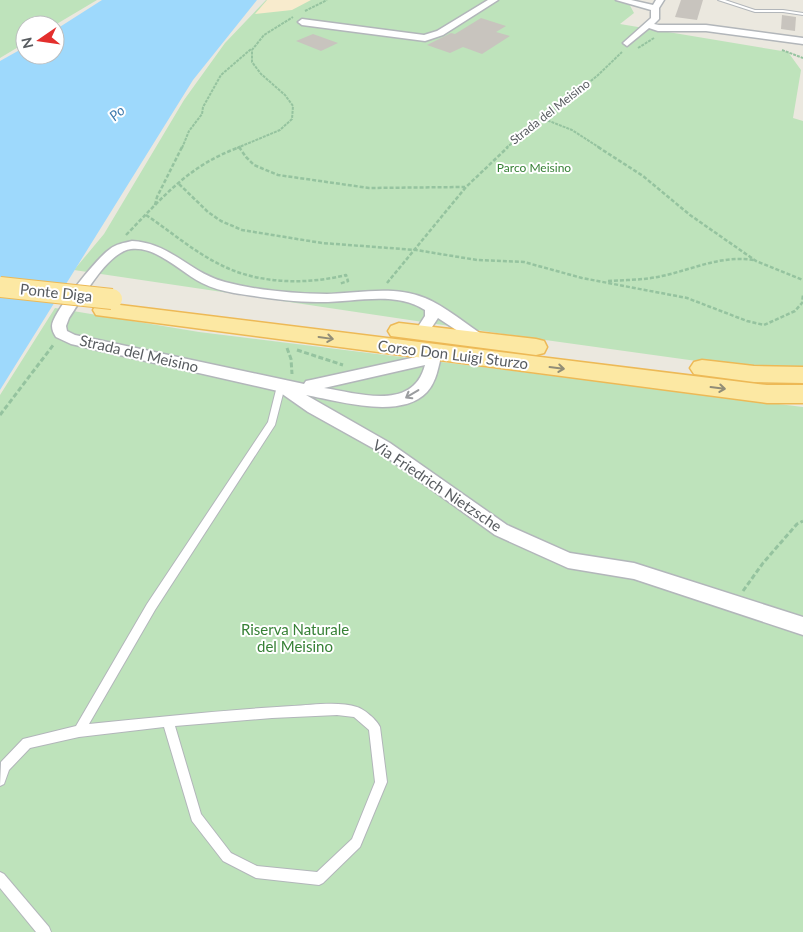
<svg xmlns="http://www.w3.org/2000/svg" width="803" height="932" viewBox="0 0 803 932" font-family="Lato,sans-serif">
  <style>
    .green { fill: #bee3bb }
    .sand { fill: #f8ebcd }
    .water { fill: #9ed9fc }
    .building { fill: #c8c4be }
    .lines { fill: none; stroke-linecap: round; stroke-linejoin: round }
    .lane-casing { stroke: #b2b6ba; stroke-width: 2 }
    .street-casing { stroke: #b2b6ba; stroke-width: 3 }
    .primary-casing { stroke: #edb956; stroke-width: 3 }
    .path-far2 { stroke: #95c39f; stroke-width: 2; stroke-dasharray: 3 1; stroke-linecap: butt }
    .path-far1 { stroke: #95c39f; stroke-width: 2.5; stroke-dasharray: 4 2; stroke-linecap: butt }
    .path { stroke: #95c39f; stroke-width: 3; stroke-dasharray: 5 2.5; stroke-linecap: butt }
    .lane { fill: #fff; fill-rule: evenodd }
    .street { fill: #fff; fill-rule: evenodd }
    .primary { fill: #fce8a3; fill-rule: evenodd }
    .primary-bridge-casing { stroke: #edb956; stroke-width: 22; stroke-linecap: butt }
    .primary-bridge { stroke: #fce8a3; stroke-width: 20 }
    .oneway { stroke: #918d77 }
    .oneway2 { stroke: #9b9da0 }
    .labels { text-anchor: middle; stroke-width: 4; stroke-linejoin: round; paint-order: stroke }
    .far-street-label { font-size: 12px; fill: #585c60; stroke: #fff }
    .far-park-label { font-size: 12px; fill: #378136; stroke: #fff }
    .far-water-label { font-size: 14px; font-style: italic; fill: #3d7aad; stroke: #fff }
    .street-label { font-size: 15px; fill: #585c60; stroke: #fff }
    .park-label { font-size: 15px; fill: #378136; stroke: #fff }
  </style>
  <rect width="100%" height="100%" fill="#ebe8df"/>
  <!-- green -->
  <g class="green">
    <polygon points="0,0 97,0 55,25 25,25 25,43 0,58"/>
    <polygon points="266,0 627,0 634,13 620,24 788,52 801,70 793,118 803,121 803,368 747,368 531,338 74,270 104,234 184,100 225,43"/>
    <polygon points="55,308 199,332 803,407 803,932 0,932 0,395"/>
  </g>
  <!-- sand -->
  <polygon class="sand" points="267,0 311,0 292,10 255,14"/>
  <!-- water -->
  <polygon class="water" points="102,0 257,0 193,80 0,390 0,61 25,47 25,55 55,55 55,30"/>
  <!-- building -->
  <g class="building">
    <polygon points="681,0 703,0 697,20 675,17"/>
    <polygon points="782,15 796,17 795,31 781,29"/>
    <polygon points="481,18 506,26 496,32 510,36 482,54 463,47 450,53 427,45 451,33 455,34"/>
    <polygon points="313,34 338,43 321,51 296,41"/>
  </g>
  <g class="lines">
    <!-- lane casing -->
    <g class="lane-casing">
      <g id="lane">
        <polygon points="718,0 725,0 755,10 783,10 803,13 803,15 783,12 755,12"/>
        <path d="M281 383 285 386 275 425 155 610 89 724C157 717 224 710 292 706 311 705 339 701 357 707 364 709 377 720 380 727L387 782 360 847 323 883 319 885 256 878 223 861 192 821 164 727 79 737 30 748 9 770 4 784 0 786 1 762 23 739 76 726 147 604 268 422 277 386ZM337 715 354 717 369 730 375 782 352 839 317 872 257 866 231 853 201 814 175 726 272 718Z"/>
        <polygon points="0,872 4,874 49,927 51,932 36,932 0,888"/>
      </g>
    </g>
    <!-- street casing -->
    <g class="street-casing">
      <g id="street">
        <polygon points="488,0 498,0 443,35 425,41 302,25 298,22 302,19 424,35 437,31"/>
        <polygon points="616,0 631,0 653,5 656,0 664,0 659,8 659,19 654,24 659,25 706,25 803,38 803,44 706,31 658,31 649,28 627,46 623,43 651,18 651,10"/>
        <path d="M132 241C171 243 190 273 225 282 255 290 295 294 327 294 359 293 394 285 425 298 445 306 467 325 486 337L488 340 486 343H476L438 318 426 336H416L414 333 425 316V310C394 290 352 303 317 302 290 302 261 297 234 293 223 291 212 288 202 283 180 272 157 246 131 249 107 252 82 299 69 318L66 326 67 331 75 335 304 384 306 381 311 380 416 357 435 348 440 350 442 353C438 367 437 381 427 392 401 420 338 401 306 395L390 443 507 525 570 553 634 563 803 617V635L634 579 568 568 495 535 378 451 308 412 278 391 71 344 56 337C54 334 52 330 52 326 52 313 98 257 110 249 116 244 124 243 132 241ZM425 365C413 412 358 393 324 388Z"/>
      </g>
    </g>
    <!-- primary casing -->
    <g class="primary-casing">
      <g id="primary">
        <polygon points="104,303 767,385 803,385 803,403 767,403 96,315 93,310 96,305"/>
        <polygon points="399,323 536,339 544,341 547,347 544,353 536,355 391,336 388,331 391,326"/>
        <polygon points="702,360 754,366 803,367 803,383 754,382 694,374 690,368 694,362"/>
      </g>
    </g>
    <!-- path-far2 -->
    <g class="path-far2">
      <polyline points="305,11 327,0"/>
      <polyline points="638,48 654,38"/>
      <polyline points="782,50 803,58"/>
      <polyline points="544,119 572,130 600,148"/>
      <polyline points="239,146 240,148"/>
      <polyline points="182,148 189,131 202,114 203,107 221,75 251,49"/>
      <polyline points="237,148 280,130 292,119 293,106 285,95 261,74 252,62 252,50 264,35 293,17"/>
      <polyline points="506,148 597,76 622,52"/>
    </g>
    <!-- path-far1 -->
    <g class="path-far1">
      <polyline points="239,147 246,157 254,165 278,175 369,188 465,187"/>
      <polyline points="598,147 643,176 690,215 756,261 803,280"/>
      <polyline points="179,184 208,212 221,221 242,230 322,243 416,250 477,260 524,262 582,278 687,298 747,321 764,325 795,311 802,303 803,295"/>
      <polyline points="155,205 157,197 182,147"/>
      <path d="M146 215C170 231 193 251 219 264 257 284 305 285 346 275L348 281 339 284"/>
      <path d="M126 235C163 197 189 165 240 147"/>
      <path d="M608 281C626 280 645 280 662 276 694 269 721 255 754 260"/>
      <polyline points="387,283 466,187 508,147"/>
    </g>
    <!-- path -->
    <g class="path">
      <polyline points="287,348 291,359 292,374"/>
      <polyline points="297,350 343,365"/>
      <polyline points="0,415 54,344"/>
      <polyline points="743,591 763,563 797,524 803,521"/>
    </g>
    <!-- lane -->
    <use href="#lane" class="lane"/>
    <!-- street -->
    <use href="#street" class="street"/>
    <!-- primary -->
    <use href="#primary" class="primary"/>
    <!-- primary-bridge casing -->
    <g class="primary-bridge-casing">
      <polyline id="primary-bridge" points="0,287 112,299"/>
    </g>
    <!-- primary-bridge -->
    <use href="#primary-bridge" class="primary-bridge"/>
  </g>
  <!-- one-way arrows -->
  <defs><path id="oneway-shaft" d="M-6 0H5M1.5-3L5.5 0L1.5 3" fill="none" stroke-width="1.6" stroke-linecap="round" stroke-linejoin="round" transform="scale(1.25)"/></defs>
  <g class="oneway">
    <use href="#oneway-shaft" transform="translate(326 338) rotate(8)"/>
    <use href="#oneway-shaft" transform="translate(557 368) rotate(7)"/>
    <use href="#oneway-shaft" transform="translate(718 388) rotate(7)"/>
  </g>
  <use class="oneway2" href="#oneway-shaft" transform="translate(412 394) rotate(149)"/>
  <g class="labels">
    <!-- far-street labels -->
    <g class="far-street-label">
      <text transform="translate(550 112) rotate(-38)" y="4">Strada del Meisino</text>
    </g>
    <!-- far-park labels -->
    <g class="far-park-label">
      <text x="534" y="172">Parco Meisino</text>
    </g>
    <!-- far-water labels -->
    <g class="far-water-label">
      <text transform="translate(117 113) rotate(-42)" y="5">Po</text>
    </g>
    <!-- street labels -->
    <g class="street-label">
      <text transform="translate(56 293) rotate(6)" y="5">Ponte Diga</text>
      <text transform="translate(139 354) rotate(13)" y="5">Strada del Meisino</text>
      <text transform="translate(453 355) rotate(7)" y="5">Corso Don Luigi Sturzo</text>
      <text transform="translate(437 486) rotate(34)" y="5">Via Friedrich Nietzsche</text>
    </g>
    <!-- park labels -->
    <g class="park-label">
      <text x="295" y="635">Riserva Naturale<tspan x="295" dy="17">del Meisino</tspan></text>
    </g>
  </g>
  <!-- north arrow -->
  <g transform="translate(40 40) rotate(257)"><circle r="24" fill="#ffffff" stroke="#bcbebf"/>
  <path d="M0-4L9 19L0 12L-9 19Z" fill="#e32f2d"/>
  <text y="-8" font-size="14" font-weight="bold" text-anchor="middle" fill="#585c60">N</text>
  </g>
</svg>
